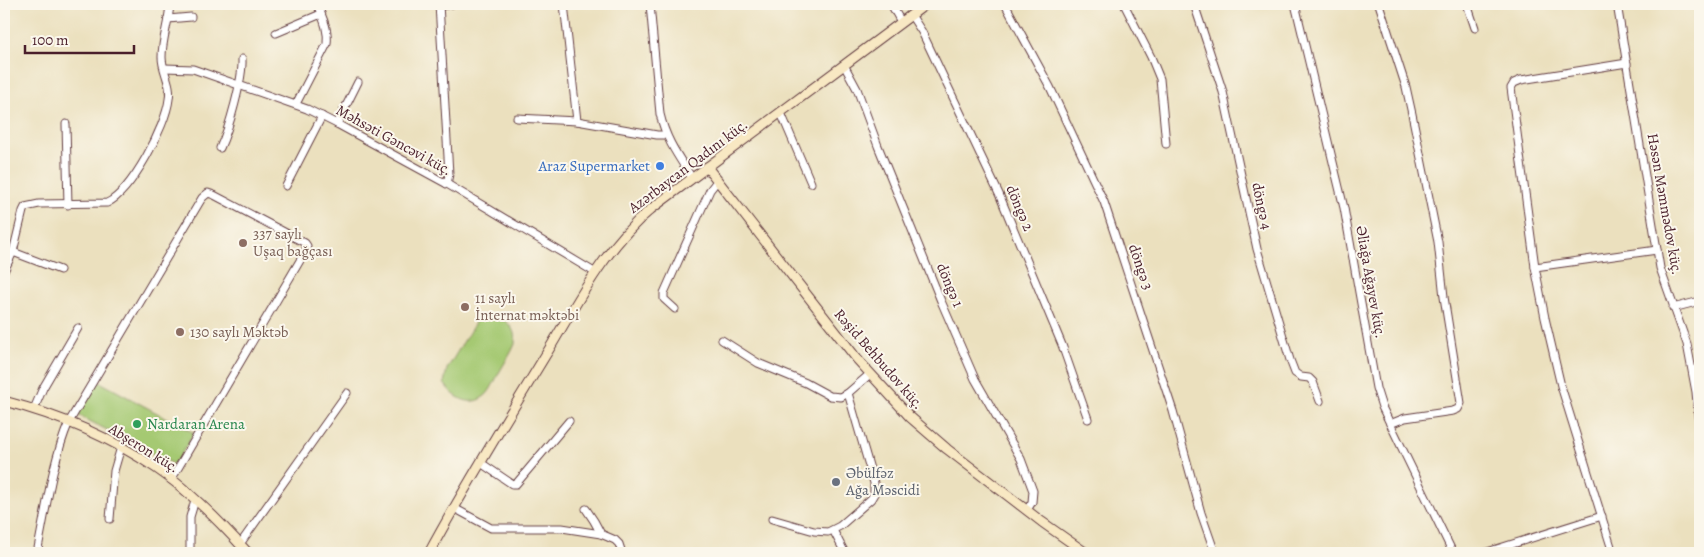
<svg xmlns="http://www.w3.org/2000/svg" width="1704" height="557" viewBox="0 0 1704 557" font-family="Alegreya,serif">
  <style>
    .green { fill: #a5c972; stroke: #78744e }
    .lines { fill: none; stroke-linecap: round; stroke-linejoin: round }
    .street-casing { stroke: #623c41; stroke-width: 9 }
    .secondary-casing { stroke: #623c41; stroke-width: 11 }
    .street { stroke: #fff; stroke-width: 7 }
    .secondary { stroke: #f8e8c3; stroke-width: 9 }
    .shop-dot { fill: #3f7fe0; stroke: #fbf7ec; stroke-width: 2 }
    .education-dot { fill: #8d6e63; stroke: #fbf7ec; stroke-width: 2 }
    .leisure-dot { fill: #2e9e5b; stroke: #fbf7ec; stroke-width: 2 }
    .worship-dot { fill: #6b7280; stroke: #fbf7ec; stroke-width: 2 }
    .labels { text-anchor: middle; stroke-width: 4; stroke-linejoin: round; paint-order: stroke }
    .street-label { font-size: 15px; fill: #4a1f2b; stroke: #fbf7ec }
    .shop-label { font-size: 15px; fill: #366cbe; stroke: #fbf7ec; text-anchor: end }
    .education-label { font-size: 15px; fill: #785e54; stroke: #fbf7ec; text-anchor: start }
    .leisure-label { font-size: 15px; fill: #27864d; stroke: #fbf7ec; text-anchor: start }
    .worship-label { font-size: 15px; fill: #5b616d; stroke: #fbf7ec; text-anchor: start }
  </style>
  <rect width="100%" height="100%" fill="#fbf7ec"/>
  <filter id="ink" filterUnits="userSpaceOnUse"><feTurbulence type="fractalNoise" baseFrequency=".02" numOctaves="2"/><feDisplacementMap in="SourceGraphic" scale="10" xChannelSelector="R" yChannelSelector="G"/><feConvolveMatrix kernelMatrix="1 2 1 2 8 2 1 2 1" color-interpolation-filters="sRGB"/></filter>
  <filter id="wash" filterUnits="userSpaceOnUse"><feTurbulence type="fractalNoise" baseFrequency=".0096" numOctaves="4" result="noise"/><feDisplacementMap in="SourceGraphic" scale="20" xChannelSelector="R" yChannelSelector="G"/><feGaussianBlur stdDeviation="1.12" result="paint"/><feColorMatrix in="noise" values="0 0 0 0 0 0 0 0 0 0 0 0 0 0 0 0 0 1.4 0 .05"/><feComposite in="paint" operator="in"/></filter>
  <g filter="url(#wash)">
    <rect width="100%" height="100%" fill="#ebe0be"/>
    <!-- green -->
    <g class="green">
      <path d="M490 315C506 318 516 327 515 344 511 354 505 362 500 371 496 378 492 389 486 395 470 409 453 397 444 383L447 369 476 321 482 317Z"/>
      <polygon points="98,381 194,433 175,465 78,415"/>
    </g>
  </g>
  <g filter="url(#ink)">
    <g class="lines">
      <!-- street casing -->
      <g class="street-casing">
        <g id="street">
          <polyline points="439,4 449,174 447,184"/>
          <polyline points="564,4 577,121"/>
          <path d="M650 4 660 114C666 140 678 156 692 178"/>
          <polyline points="891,4 901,22"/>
          <polyline points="1005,4 1050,87 1104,202 1173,411 1201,513 1215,553"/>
          <polyline points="1124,4 1151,57 1160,79 1166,144"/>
          <polyline points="1194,4 1223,92 1257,249 1290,360 1295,373 1301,377 1309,378 1313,382 1320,401"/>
          <polyline points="1295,4 1344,208 1376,388 1382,407 1453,553"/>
          <polyline points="1379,4 1406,87 1412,114 1438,242 1444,297 1461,403 1458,409 1453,411 1405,418 1390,424"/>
          <polyline points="1467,4 1475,28"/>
          <polyline points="1617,4 1660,268 1687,344 1696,392 1700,436"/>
          <polyline points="439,6 452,4"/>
          <polyline points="911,15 922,32 999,194 1062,345 1088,419"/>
          <polyline points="168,19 191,17"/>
          <polyline points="276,33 321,14"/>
          <polyline points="844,65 857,89 878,146 941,301 975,379 1021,459 1033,491 1032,502 1027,510"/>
          <polyline points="165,68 193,69 307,109 337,124 447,184 596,273"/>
          <path d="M296 104 327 44C329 29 322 17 317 4"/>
          <polyline points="781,113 811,183"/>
          <polyline points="517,118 577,121 657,135 665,135"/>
          <polyline points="66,124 68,205"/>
          <polyline points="337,124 358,82"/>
          <path d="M220 148C229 129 243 79 242 59"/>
          <polyline points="286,186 322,116"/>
          <polyline points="13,252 60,270"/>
          <polyline points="1535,267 1657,250"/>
          <path d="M4 271 13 252 23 211 25 207 39 204 107 203C132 191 166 126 169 99 172 83 162 72 162 57 162 39 169 22 170 4"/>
          <polyline points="1673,308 1700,301"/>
          <polyline points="675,309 664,299 664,293 710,190 717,181"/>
          <polyline points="722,340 758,363 806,383 830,396 841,397 848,393 870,374"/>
          <polyline points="34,409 43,388 78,328"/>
          <polyline points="481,463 512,484 516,484 569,421"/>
          <polyline points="454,508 491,528 562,528 601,534 615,540 619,544 622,553"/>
          <polyline points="586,509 594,521 601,534"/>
          <polyline points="110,519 114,471 121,447"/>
          <polyline points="772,519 814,531 828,532 840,526 871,499 874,494 874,483 848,393"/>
          <polyline points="833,530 845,553"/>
          <polyline points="240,544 347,393"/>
          <path d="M37 553C46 510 52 462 69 422L202 198 208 193 214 195 305 243 307 246 305 252 171 480"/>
          <polyline points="190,553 190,517 195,500"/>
          <polyline points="1484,553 1602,516"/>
          <polyline points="1613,553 1561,386 1545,318 1535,267 1511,88 1514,83 1521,80 1627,63"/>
        </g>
      </g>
      <!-- secondary casing -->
      <g class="secondary-casing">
        <g id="secondary">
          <polyline points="707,167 857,359 910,417 947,449 1042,522 1086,553"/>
          <path d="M4 401C58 415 110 437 156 468 189 490 222 524 248 553"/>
          <path d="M429 553C465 486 505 422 545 356 576 305 604 248 651 209L926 4"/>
        </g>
      </g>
      <!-- street -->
      <use href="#street" class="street"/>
      <!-- secondary -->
      <use href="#secondary" class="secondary"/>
    </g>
  </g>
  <!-- markers -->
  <circle class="shop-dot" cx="660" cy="166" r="5"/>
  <g class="education-dot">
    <circle cx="243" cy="243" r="5"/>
    <circle cx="465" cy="307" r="5"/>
    <circle cx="180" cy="332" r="5"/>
  </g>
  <circle class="leisure-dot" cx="137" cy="424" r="5"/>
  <circle class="worship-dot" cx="836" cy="482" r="5"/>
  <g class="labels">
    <!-- street labels -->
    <g class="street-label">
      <text transform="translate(394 140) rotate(29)" y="5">Məhsəti Gəncəvi küç.</text>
      <text transform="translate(688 166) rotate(-37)" y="5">Azərbaycan Qadını küç.</text>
      <text transform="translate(1665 204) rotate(80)" y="5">Həsən Məmmədov küç.</text>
      <text transform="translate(1262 206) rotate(78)" y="5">döngə 4</text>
      <text transform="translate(1020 208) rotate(67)" y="5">döngə 2</text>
      <text transform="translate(1141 267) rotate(71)" y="5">döngə 3</text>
      <text transform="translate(1371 282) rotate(80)" y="5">Əliağa Ağayev küç.</text>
      <text transform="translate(950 285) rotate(67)" y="5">döngə 1</text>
      <text transform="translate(879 359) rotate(49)" y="5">Rəşid Behbudov küç.</text>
      <text transform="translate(144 448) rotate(32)" y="5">Abşeron küç.</text>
    </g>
    <!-- shop labels -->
    <g class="shop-label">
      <text x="650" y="171">Araz Supermarket</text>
    </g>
    <!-- education labels -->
    <g class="education-label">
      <text x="253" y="239">337 saylı<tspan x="253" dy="17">Uşaq bağçası</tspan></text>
      <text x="475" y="303">11 saylı<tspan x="475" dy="17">İnternat məktəbi</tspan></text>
      <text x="190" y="337">130 saylı Məktəb</text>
    </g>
    <!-- leisure labels -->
    <g class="leisure-label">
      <text x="147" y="429">Nardaran Arena</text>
    </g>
    <!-- worship labels -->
    <g class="worship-label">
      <text x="846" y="478">Əbülfəz<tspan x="846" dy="17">Ağa Məscidi</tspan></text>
    </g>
  </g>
  <!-- margin -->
  <rect width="1704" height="557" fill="none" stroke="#fbf7ec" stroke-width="20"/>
  <!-- scale -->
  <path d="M25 45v8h109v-8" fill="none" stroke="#4a1f2b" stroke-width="2.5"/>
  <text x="32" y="45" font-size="15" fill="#4a1f2b" stroke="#fbf7ec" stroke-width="4" paint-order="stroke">100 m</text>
</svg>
